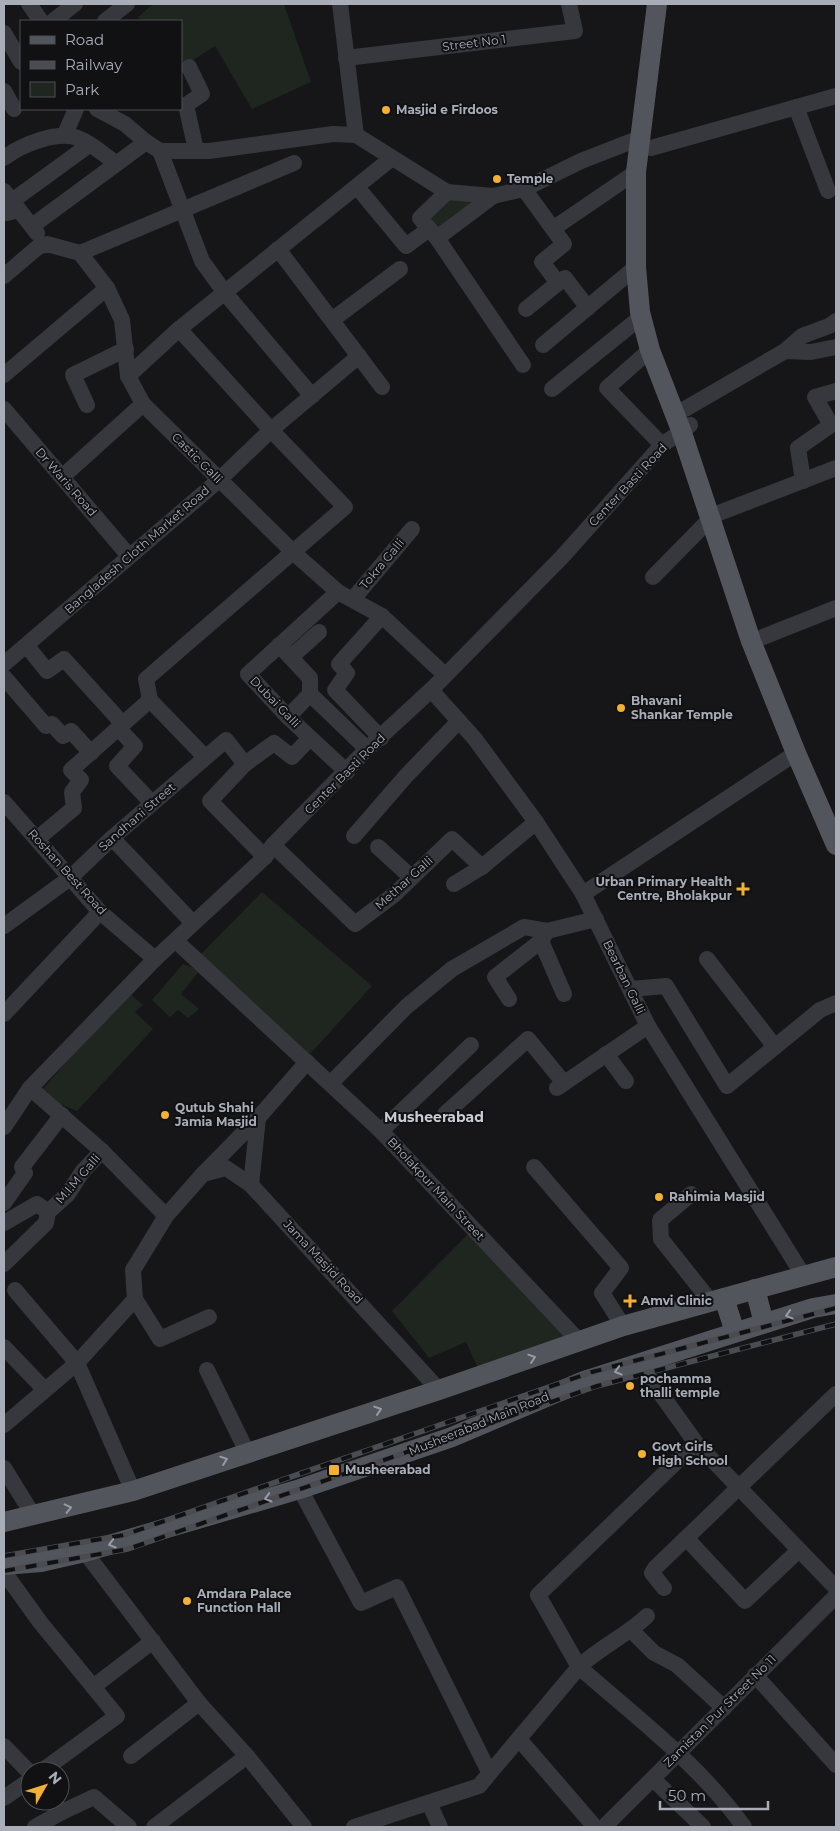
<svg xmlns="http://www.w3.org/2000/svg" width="840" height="1831" viewBox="0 0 840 1831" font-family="Montserrat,sans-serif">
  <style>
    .green { fill: #1e261f }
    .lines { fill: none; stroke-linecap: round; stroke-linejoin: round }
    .minor { stroke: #37383d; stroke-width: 16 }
    .major { stroke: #53555c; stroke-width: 20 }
    .rail-casing { stroke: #4a4c52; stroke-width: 5.5 }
    .rail { stroke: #111113; stroke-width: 4; stroke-dasharray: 11; stroke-linecap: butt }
    .oneway { stroke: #979ba6 }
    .poi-dot { fill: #f2b134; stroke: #111113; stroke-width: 2 }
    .labels { text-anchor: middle; stroke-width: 4; stroke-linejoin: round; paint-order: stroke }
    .street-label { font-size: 12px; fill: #a8adb8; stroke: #111113 }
    .poi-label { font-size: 12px; font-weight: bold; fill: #a8adb8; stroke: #111113; text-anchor: start }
    .neighbourhood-label { font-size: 14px; font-weight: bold; fill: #c9ccd4; stroke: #111113 }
  </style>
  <rect width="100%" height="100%" fill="#161618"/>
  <!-- green -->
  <g class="green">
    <polygon points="153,4 284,4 311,82 252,109 215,46 187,64 181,59 181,21 142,21 138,17"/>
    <polygon points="449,196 471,203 435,232 424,217"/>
    <polygon points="262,892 372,986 310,1054 201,954"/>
    <polygon points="183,964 200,970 181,994 199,1009 188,1018 178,1010 170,1017 152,1000"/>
    <polygon points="128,992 143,1005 135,1012 153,1029 77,1111 57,1103 42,1090"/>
    <polygon points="469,1233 565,1332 568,1348 484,1381 466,1342 429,1358 392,1311"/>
  </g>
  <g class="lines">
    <!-- minor -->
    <g class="minor">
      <polyline points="29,4 41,21"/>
      <polyline points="340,4 356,135"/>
      <polyline points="53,21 75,4"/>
      <polyline points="105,21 127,4"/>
      <polyline points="4,33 21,62"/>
      <polyline points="346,58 575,31 569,4"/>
      <polyline points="189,67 202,94 186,105 196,150"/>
      <polyline points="4,91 14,109"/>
      <polyline points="796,107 828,191"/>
      <polyline points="97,109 125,124 146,142 160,151 209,151 333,134 356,135 447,192 493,196 524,189 581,161 640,138"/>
      <polyline points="65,134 76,109"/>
      <polyline points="651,148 836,96"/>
      <polyline points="160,151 202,261 225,293 312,396"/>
      <path d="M4 158C21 145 59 129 80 139 93 144 105 156 116 163"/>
      <polyline points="357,187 406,246 429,229"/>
      <polyline points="524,189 564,244 542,262 558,283 565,278 588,308"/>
      <polyline points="4,191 37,233"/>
      <polyline points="447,192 420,218 437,238 523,365"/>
      <polyline points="12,201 89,145"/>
      <polyline points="4,210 7,213 19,210"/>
      <polyline points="32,226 146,142"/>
      <polyline points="554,228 636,172"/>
      <polyline points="437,238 493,196"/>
      <polyline points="278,249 382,387"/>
      <polyline points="80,253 294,163"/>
      <polyline points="4,276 38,247 47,244 80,253 107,288 122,320 128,376 143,404 294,553 338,592 382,616 445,675"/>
      <polyline points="526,309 558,283"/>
      <polyline points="332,320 400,269"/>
      <polyline points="179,329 271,430 345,507 146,679 150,700 205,757"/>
      <polyline points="543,345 636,267"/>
      <polyline points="650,350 607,388 662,445"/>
      <polyline points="785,351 802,336 829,326 836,321"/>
      <polyline points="4,375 107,288"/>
      <polyline points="128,376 179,329 392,158"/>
      <polyline points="552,389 641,317"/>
      <polyline points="87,405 73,375 126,349"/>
      <polyline points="4,409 129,556"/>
      <polyline points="685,409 785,351 811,352 836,347"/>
      <polyline points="62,477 143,404"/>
      <polyline points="803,481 798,448 831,425 815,397 836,391"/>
      <polyline points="719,513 836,468"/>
      <polyline points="653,577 710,519"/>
      <polyline points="338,592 248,674 288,717 347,772"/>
      <polyline points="353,599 412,529"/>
      <polyline points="763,637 836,608"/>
      <polyline points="279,645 310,678 310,694 288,717"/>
      <polyline points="27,646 47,671 64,659 122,723"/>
      <polyline points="291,657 319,632"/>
      <polyline points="4,664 219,480 271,430 359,356"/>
      <polyline points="4,677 46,726 52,724 63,736 71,731 91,753"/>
      <polyline points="431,690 475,739 536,822 583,894 648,1026 803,1275"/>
      <polyline points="310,694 367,749"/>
      <polyline points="118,728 135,746 117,766 152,803"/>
      <polyline points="381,738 335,690 347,673 339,664 382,616"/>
      <polyline points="4,802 100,912 155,959"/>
      <polyline points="354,836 406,776 459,721"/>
      <polyline points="112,838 193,923"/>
      <polyline points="37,839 74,808 72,792 81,780 71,770 150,700"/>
      <polyline points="273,845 355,924 395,894 452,839 482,867 536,822"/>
      <polyline points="378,847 411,877"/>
      <polyline points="265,857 210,801 245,764 274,743 292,757 310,738"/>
      <polyline points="454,884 482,867"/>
      <polyline points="583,894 796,753"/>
      <polyline points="4,926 70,878 112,838 226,740 245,764"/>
      <polyline points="176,941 381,1131 580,1342"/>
      <polyline points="541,941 564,994"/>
      <polyline points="707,959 775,1047"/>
      <polyline points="630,989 666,986 727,1086 820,1010 836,1003"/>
      <polyline points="509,999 495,977 541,941 547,931"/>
      <polyline points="4,1014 100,912"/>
      <polyline points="606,1054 626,1081"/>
      <polyline points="331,1083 406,1007 452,969 524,927 547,931 596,919"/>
      <polyline points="30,1088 102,1151 166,1216"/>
      <polyline points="557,1088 648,1026"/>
      <polyline points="445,1114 528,1039 564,1083"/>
      <polyline points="258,1118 251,1185 439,1390"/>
      <polyline points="4,1127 30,1088 155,959 265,857 273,845 367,749 431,690 562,557 662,445 690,425"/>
      <polyline points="381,1131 471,1045"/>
      <polyline points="534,1167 621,1268 602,1293 623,1326"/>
      <polyline points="203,1174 258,1118 307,1062"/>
      <polyline points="691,1194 660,1220 661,1239 711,1302"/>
      <polyline points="4,1203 25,1173 22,1167 62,1115"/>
      <polyline points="4,1223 37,1204 48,1212 68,1194 82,1172 102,1151"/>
      <polyline points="4,1264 46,1223 48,1212"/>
      <polyline points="15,1290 77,1363 133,1491"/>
      <polyline points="135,1299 160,1339 209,1317"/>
      <polyline points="4,1347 44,1389"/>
      <polyline points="640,1365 696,1443 836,1588"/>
      <polyline points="207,1370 247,1452"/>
      <polyline points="4,1425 77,1363 135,1299 133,1270 166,1216 203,1174 226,1168 251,1185"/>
      <polyline points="4,1468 33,1515"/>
      <polyline points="300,1489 361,1603 397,1587 489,1772"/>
      <polyline points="687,1539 745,1601 799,1550"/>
      <polyline points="85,1552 199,1703 247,1756 304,1827"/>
      <polyline points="4,1572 40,1622 117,1716 42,1771"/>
      <polyline points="664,1588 652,1573 655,1568 836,1394"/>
      <path d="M647 1616C626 1636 600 1647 579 1667 636 1717 700 1765 744 1827"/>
      <polyline points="632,1631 654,1653 677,1665 724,1708"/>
      <polyline points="755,1675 836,1765"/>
      <polyline points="93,1687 153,1641"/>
      <polyline points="519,1739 595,1827"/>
      <polyline points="4,1746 30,1773"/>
      <polyline points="131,1756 199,1703"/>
      <polyline points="653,1779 703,1827"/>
      <polyline points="4,1798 30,1780"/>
      <polyline points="53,1801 62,1812 94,1797 129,1827"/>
      <polyline points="429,1803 440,1827"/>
      <polyline points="35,1827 62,1812"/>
      <polyline points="154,1827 247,1756"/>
      <polyline points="354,1827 479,1786 579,1667 538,1595 696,1443"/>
      <polyline points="604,1827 836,1596"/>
    </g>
    <!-- major -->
    <g class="major">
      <polyline points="657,4 636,172 636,267 640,312 650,350 681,430 751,641 796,753 836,845"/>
      <polyline points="755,1289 764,1323"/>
      <polyline points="724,1298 735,1332"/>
      <polyline points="4,1522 133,1491 439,1390 623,1326 836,1267"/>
      <polyline points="4,1565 41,1562 85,1552 300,1489 452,1437 584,1381 813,1308 836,1304"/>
    </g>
    <!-- rail casing -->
    <g class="rail-casing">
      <g id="rail">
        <polyline points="4,1556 124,1535 592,1372 836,1308"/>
        <polyline points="4,1571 128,1549 597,1386 836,1324"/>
      </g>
    </g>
    <!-- rail -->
    <use href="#rail" class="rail"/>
  </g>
  <!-- one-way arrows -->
  <defs><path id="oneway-chevron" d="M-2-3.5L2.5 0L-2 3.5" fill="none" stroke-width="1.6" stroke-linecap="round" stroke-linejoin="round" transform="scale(1.25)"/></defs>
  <g class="oneway">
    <use href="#oneway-chevron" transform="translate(789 1315) rotate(163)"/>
    <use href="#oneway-chevron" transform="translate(532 1358) rotate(-19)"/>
    <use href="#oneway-chevron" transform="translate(618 1371) rotate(164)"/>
    <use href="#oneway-chevron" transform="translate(378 1410) rotate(-18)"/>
    <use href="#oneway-chevron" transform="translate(224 1460) rotate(-19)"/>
    <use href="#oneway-chevron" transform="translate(268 1498) rotate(164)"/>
    <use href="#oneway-chevron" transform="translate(68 1508) rotate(-13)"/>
    <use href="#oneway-chevron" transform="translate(112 1544) rotate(164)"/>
  </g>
  <!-- markers -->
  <g class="poi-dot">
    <circle cx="386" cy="110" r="5"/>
    <circle cx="497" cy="179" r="5"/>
    <circle cx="621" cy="708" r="5"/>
    <path d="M740.5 881.5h5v5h5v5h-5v5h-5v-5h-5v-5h5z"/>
    <circle cx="165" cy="1115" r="5"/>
    <circle cx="659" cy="1197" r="5"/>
    <path d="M627.5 1293.5h5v5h5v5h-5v5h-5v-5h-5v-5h5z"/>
    <circle cx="630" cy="1386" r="5"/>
    <circle cx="642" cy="1454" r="5"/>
    <rect x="328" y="1464" width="12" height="12" rx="2.5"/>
    <circle cx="187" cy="1601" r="5"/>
  </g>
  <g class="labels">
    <!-- street labels -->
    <g class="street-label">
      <text transform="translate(474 43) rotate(-7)" y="4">Street No 1</text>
      <text transform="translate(197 458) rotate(45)" y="4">Castic Galli</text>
      <text transform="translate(66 482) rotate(49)" y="4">Dr Waris Road</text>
      <text transform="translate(628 485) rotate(-47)" y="4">Center Basti Road</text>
      <text transform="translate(137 550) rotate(-41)" y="4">Bangladesh Cloth Market Road</text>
      <text transform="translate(382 564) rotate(-50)" y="4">Tokra Galli</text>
      <text transform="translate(275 702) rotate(46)" y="4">Dubai Galli</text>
      <text transform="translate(345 774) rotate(-45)" y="4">Center Basti Road</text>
      <text transform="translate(137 817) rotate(-41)" y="4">Sandhani Street</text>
      <text transform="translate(67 872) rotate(48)" y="4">Roshan Best Road</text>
      <text transform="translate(404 883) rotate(-42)" y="4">Methar Galli</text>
      <text transform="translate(624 977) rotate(64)" y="4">Bearban Galli</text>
      <text transform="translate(78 1179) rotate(-49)" y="4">M.I.M Galli</text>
      <text transform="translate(436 1189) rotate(47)" y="4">Bholakpur Main Street</text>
      <text transform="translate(323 1262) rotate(47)" y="4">Jama Masjid Road</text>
      <text transform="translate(479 1424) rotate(-22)" y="4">Musheerabad Main Road</text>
      <text transform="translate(720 1711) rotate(-45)" y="4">Zamistan Pur Street No 11</text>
    </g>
    <!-- poi labels -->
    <g class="poi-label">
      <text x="396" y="114">Masjid e Firdoos</text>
      <text x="507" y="183">Temple</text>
      <text x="631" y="705">Bhavani<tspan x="631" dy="14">Shankar Temple</tspan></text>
      <text x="732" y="886" text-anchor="end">Urban Primary Health<tspan x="732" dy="14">Centre, Bholakpur</tspan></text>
      <text x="175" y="1112">Qutub Shahi<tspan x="175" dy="14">Jamia Masjid</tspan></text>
      <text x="669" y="1201">Rahimia Masjid</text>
      <text x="641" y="1305">Amvi Clinic</text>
      <text x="640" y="1383">pochamma<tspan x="640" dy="14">thalli temple</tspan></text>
      <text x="652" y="1451">Govt Girls<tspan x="652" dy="14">High School</tspan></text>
      <text x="345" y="1474">Musheerabad</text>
      <text x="197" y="1598">Amdara Palace<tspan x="197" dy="14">Function Hall</tspan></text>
    </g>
    <!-- neighbourhood labels -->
    <g class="neighbourhood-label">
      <text x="434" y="1122">Musheerabad</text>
    </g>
  </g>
  <!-- border -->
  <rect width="840" height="1831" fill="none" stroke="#a8adb8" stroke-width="10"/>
  <!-- legend -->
  <rect x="20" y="20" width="162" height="90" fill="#111113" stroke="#4d4f55"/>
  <rect x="30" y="36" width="25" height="8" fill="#53555c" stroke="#4d4f55"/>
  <text x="65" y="45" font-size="15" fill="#a8adb8">Road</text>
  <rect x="30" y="61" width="25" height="8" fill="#4a4c52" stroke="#4d4f55"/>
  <text x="65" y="70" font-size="15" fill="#a8adb8">Railway</text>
  <rect x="30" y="82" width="25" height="15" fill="#1e261f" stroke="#4d4f55"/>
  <text x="65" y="95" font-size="15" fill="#a8adb8">Park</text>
  <!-- north arrow -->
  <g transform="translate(45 1786) rotate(51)"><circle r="24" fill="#111113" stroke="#4d4f55"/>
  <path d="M0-4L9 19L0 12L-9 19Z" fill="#f2b134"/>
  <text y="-8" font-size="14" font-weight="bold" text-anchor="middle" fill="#a8adb8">N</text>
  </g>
  <!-- scale -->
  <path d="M660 1801v8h108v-8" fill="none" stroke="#a8adb8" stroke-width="2.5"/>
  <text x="668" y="1801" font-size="15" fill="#a8adb8" stroke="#111113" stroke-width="4" paint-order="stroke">50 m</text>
</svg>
